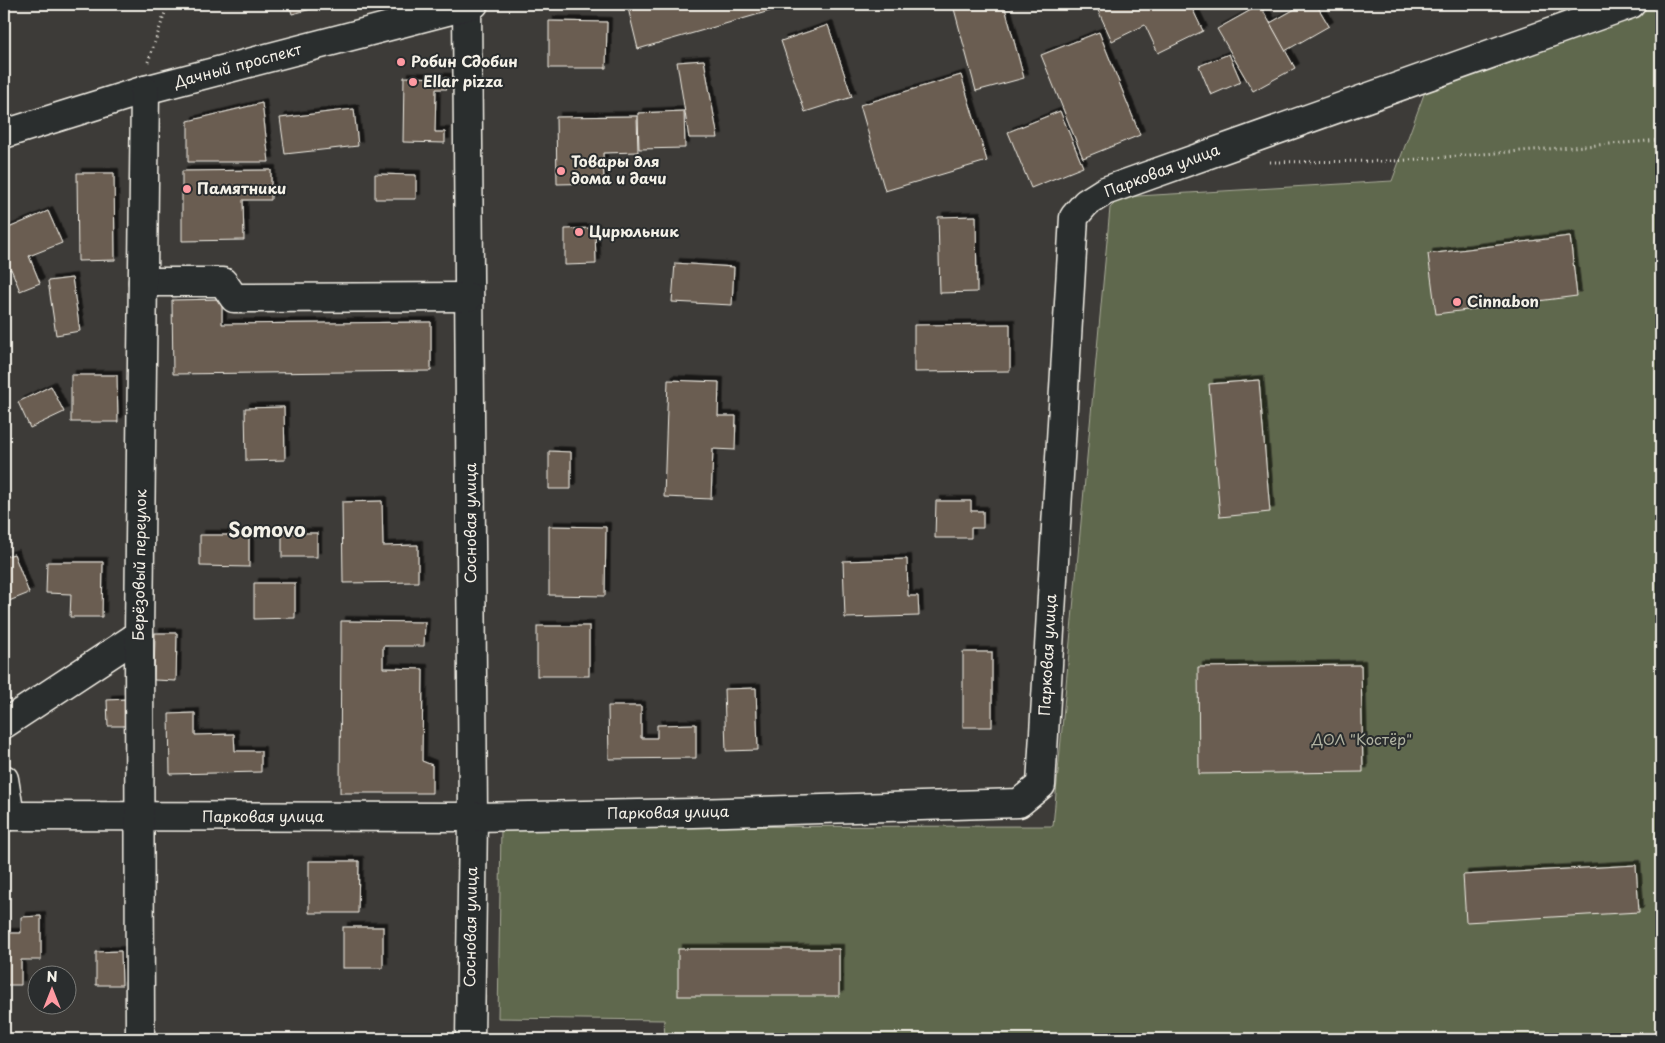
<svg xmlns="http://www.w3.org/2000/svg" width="1665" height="1043" viewBox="0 0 1665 1043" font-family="'Playpen Sans',sans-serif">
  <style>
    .green { fill: #5f674d; stroke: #aaac9a }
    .building { fill: #6a5d51; stroke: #f4f1e8; filter: url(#shadow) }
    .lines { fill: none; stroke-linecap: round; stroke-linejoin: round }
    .minor-casing { stroke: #f4f1e8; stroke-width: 31 }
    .path { stroke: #f4f1e8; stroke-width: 3; stroke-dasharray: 1 4; stroke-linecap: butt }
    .minor { stroke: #2a2d2e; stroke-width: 28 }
    .poi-dot { fill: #ff9aa2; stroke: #2a2d2e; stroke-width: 2 }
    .labels { text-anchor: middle; stroke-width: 4; stroke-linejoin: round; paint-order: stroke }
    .poi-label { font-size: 15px; font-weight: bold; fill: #f4f1e8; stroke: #2a2d2e; text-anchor: start }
    .street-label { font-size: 15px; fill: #f4f1e8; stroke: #2a2d2e }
    .park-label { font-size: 15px; fill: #b1b3a2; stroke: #2a2d2e }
    .district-label { font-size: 20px; font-weight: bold; fill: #f4f1e8; stroke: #2a2d2e }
  </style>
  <defs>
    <filter id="shadow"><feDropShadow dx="4.5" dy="-4.5" stdDeviation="0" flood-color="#0009"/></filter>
  </defs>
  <rect width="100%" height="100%" fill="#3d3b38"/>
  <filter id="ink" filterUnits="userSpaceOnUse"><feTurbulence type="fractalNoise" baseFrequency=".02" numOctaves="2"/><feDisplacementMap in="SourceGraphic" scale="10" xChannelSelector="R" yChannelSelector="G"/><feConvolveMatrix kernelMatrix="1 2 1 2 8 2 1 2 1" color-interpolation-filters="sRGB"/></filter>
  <g filter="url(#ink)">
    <!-- green -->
    <polygon class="green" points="1576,4 1661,4 1661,1039 665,1039 664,1020 498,1018 501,827 1053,826 1110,208 1121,197 1392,181 1427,86"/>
    <!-- building -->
    <g class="building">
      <polygon points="289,4 331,4 292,14"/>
      <polygon points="627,4 794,4 638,49"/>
      <polygon points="959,4 1004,4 1024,78 976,91 953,5"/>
      <polygon points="1101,4 1190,4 1203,31 1158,53 1145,25 1112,41 1096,6"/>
      <polygon points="1304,4 1316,4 1329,26 1285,51 1270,23"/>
      <polygon points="1260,5 1295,68 1253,91 1217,29"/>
      <polygon points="549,21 607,22 606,68 549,68"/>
      <polygon points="828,25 852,97 805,112 781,41"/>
      <polygon points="1099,32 1140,135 1083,158 1041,55"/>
      <polygon points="1229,54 1241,82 1211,95 1199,66"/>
      <polygon points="704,60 718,138 689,138 677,62"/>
      <polygon points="961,75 987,161 885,191 860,105"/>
      <polygon points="404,77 447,78 447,89 436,89 435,132 445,132 445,143 403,142"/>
      <polygon points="262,103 269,162 188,162 188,121"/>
      <polygon points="354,109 358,146 285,154 280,118"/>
      <polygon points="684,111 685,148 639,149 638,113"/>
      <polygon points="1060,111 1083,167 1031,188 1008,132"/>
      <polygon points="637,116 638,152 603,153 604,183 557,184 556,117"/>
      <polygon points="271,170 271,200 243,200 244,240 182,241 182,171"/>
      <polygon points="77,173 114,173 115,260 78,261"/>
      <polygon points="375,174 416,175 416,199 375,199"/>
      <polygon points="48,211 62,243 29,256 40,283 20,291 11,269 4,272 4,230"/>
      <polygon points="976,216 977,292 940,293 938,217"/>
      <polygon points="595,228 596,264 565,265 565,229"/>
      <polygon points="1570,236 1577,296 1436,314 1428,254"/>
      <polygon points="675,263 734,267 732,305 672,302"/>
      <polygon points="72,278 80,331 56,335 48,281"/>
      <polygon points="222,299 222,324 431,322 431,371 173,374 172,300"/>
      <polygon points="1010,324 1010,371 914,372 914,325"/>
      <polygon points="71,375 117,375 118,422 71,422"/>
      <polygon points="668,380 719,382 718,416 736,416 735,450 713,449 711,499 664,497"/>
      <polygon points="1259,380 1270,512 1220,517 1209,384"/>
      <polygon points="51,386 64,412 30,428 18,402"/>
      <polygon points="284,407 285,460 246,461 245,408"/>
      <polygon points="549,451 571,452 571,489 549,489"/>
      <polygon points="382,501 383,546 418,545 418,582 343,583 342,502"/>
      <polygon points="936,501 971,501 971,511 983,511 983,528 971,528 971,538 935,538"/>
      <polygon points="549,526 606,527 605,596 549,595"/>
      <rect x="282" y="533" width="35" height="24"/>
      <polygon points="200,535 249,535 249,567 200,566"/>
      <polygon points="14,554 29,593 4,603 4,557"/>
      <polygon points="907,559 908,596 918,596 919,616 845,618 843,561"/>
      <polygon points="47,562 103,562 102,617 70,617 71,594 46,593"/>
      <polygon points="254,583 295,583 295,618 254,619"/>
      <polygon points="341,621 425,622 424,646 383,646 383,668 423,669 422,761 432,765 432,793 340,793"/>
      <rect x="537" y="626" width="52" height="50"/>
      <polygon points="155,633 177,633 176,681 154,680"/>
      <rect x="963" y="652" width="29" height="75"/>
      <polygon points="1361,665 1363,772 1199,774 1198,667"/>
      <polygon points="756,688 758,750 726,751 724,689"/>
      <polygon points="127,699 127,726 108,726 107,700"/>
      <polygon points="608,706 641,706 641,738 657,738 657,725 696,724 696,758 609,759"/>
      <polygon points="195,713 195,735 234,734 235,751 261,751 261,772 170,774 169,714"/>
      <polygon points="309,861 359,861 358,913 309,913"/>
      <polygon points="1636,865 1639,912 1466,922 1463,875"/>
      <polygon points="41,916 41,960 21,960 21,985 4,985 4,933 21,933 21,917"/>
      <rect x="343" y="927" width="40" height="41"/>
      <rect x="678" y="949" width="161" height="47"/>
      <polygon points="121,951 122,985 96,985 96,952"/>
    </g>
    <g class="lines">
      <!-- minor casing -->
      <g class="minor-casing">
        <g id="minor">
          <polyline points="467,6 473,817 470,1039"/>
          <polyline points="4,134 145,90 474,4"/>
          <polyline points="143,282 223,282 234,298 469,297"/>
          <polyline points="4,724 139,635"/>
          <polyline points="4,779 10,816"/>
          <polyline points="4,816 473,817 693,813 1019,803 1041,785 1074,217 1086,203 1105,191 1631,4"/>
          <polyline points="140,1039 139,635 145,90"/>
        </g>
      </g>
      <!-- path -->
      <g class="path">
        <polyline points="148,62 168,4"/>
        <polyline points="1270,162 1394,161 1661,140"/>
      </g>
      <!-- minor -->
      <use href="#minor" class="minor"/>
    </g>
  </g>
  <!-- markers -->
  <g class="poi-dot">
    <circle cx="401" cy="62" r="5"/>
    <circle cx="413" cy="82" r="5"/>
    <circle cx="561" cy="171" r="5"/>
    <circle cx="187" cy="189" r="5"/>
    <circle cx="579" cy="232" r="5"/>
    <circle cx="1457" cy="302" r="5"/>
  </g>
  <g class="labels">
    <!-- poi labels -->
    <g class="poi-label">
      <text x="411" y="67">Робин Сдобин</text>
      <text x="423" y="87">Ellar pizza</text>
      <text x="571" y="167">Товары для<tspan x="571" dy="17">дома и дачи</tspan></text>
      <text x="197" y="194">Памятники</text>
      <text x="589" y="237">Цирюльник</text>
      <text x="1467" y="307">Cinnabon</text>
    </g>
    <!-- street labels -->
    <g class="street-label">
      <text transform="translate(238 66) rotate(-15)" y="5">Дачный проспект</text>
      <text transform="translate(1162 171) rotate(-21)" y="5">Парковая улица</text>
      <text transform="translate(471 523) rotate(-90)" y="5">Сосновая улица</text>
      <text transform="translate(140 565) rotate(-89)" y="5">Берёзовый переулок</text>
      <text transform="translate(1048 655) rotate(-87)" y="5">Парковая улица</text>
      <text transform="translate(668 813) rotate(-1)" y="5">Парковая улица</text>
      <text x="263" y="822">Парковая улица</text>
      <text transform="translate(471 927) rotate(-89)" y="5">Сосновая улица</text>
    </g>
    <!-- park labels -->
    <g class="park-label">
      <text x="1362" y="745">ДОЛ "Костёр"</text>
    </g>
    <!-- district labels -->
    <g class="district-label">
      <text x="267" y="537">Somovo</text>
    </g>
  </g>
  <!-- margin -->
  <rect width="1665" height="1043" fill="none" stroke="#2a2d2e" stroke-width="20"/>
  <rect x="10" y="10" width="1645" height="1023" fill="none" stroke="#f4f1e8" stroke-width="2" filter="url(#ink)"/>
  <!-- north arrow -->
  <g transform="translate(52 990)"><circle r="24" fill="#2a2d2e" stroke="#7b7b78"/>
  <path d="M0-4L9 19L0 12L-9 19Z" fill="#ff9aa2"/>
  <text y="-8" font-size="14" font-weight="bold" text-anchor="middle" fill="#f4f1e8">N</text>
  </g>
</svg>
